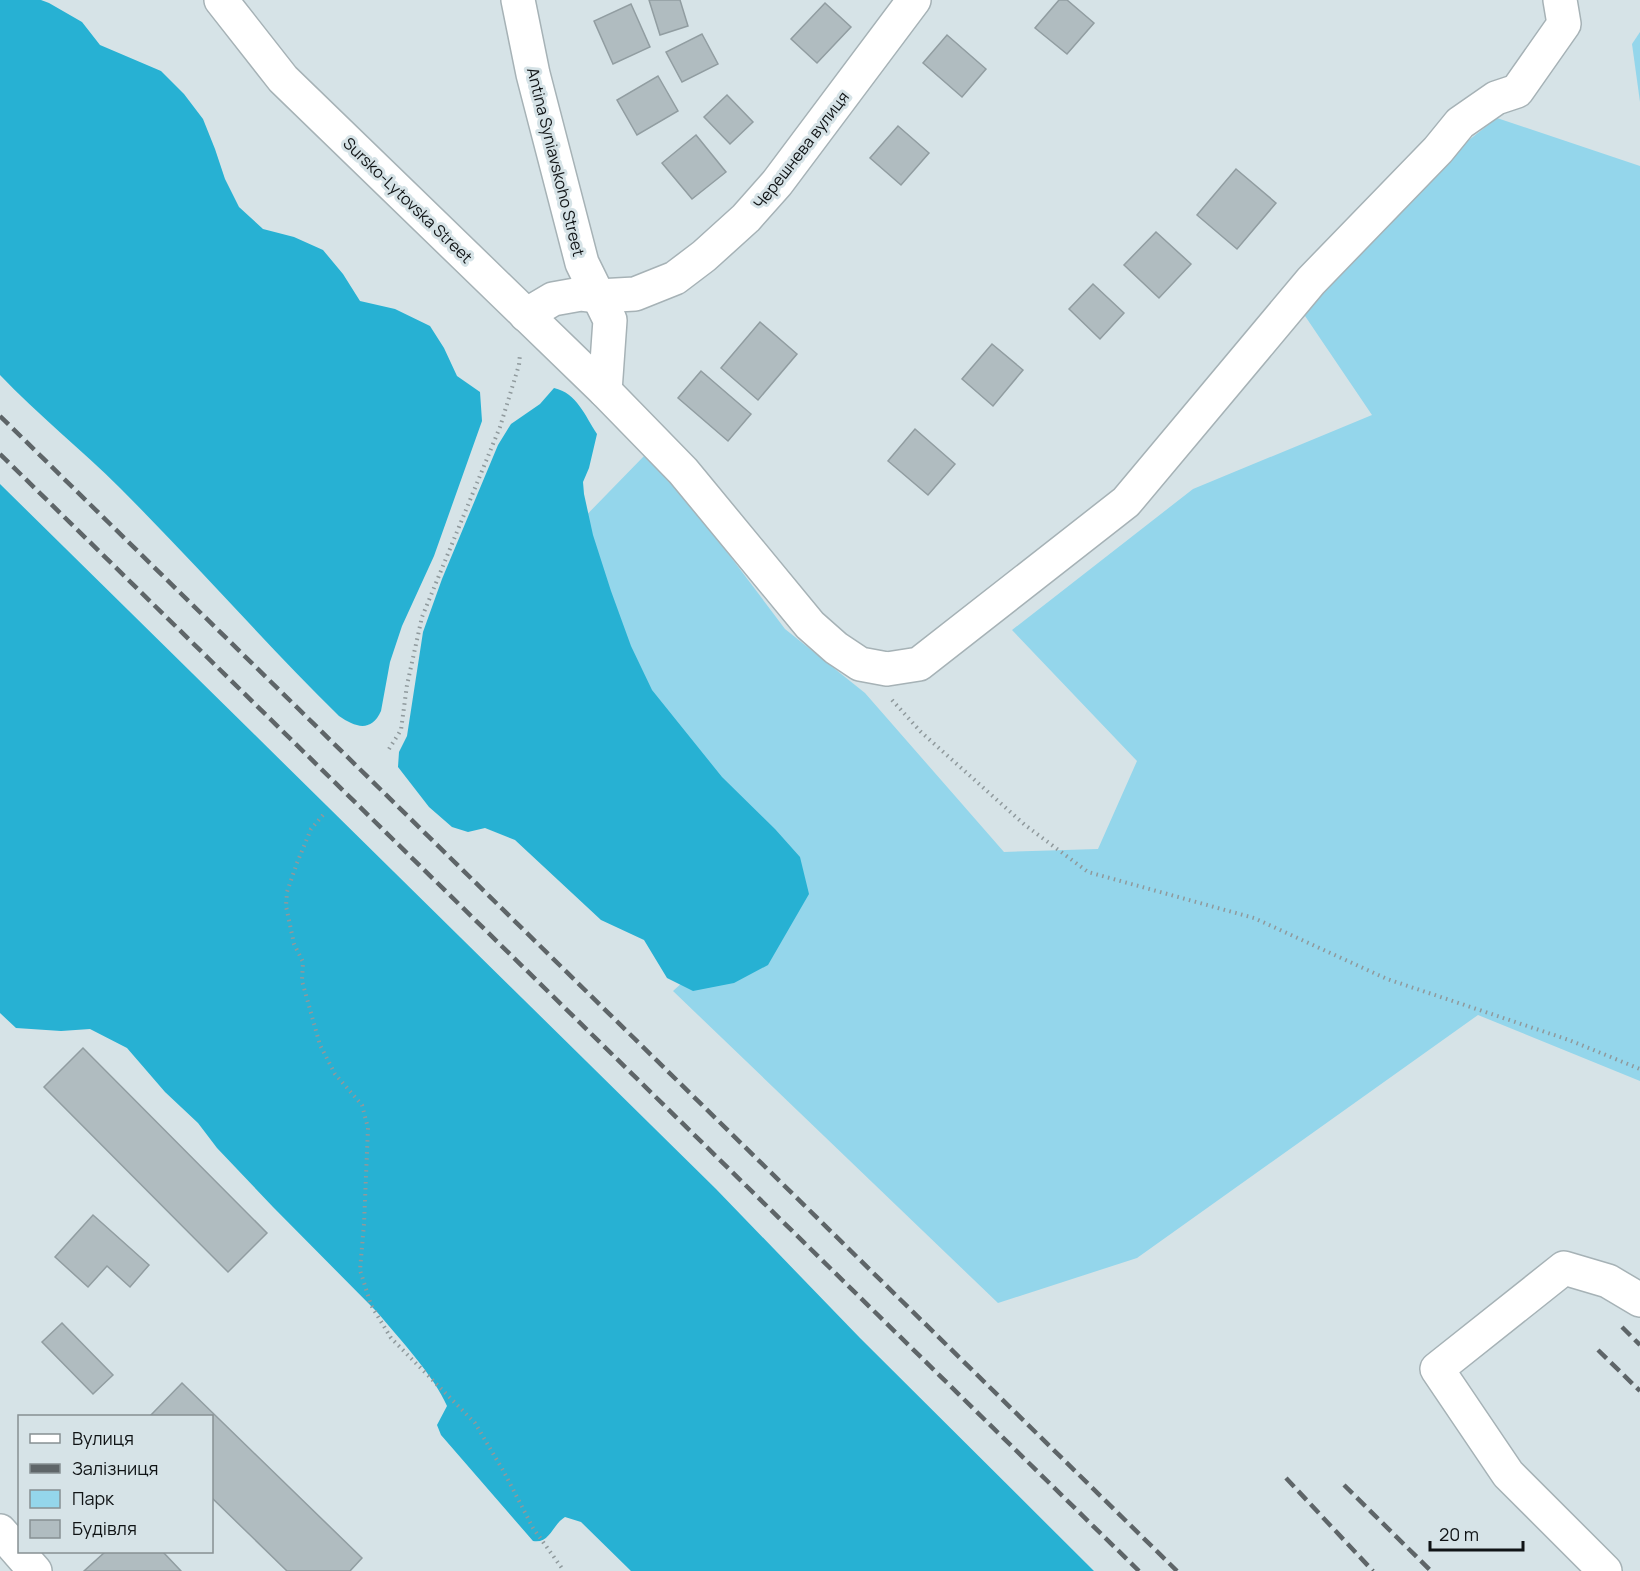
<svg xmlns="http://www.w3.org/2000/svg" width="1640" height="1571" viewBox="0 0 1640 1571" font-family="Manrope,sans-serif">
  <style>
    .green { fill: #94d6eb }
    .forest { fill: #27b1d3 }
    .building { fill: #b0bcc0; stroke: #919da1; stroke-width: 1.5 }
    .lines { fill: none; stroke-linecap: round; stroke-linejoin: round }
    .minor-casing { stroke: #a6b2b6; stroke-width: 36 }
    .path { stroke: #8f999c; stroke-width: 4; stroke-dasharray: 1.5 4.5; stroke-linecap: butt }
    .minor { stroke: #fff; stroke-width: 33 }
    .rail { stroke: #5e6568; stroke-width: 4.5; stroke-dasharray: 12 6; stroke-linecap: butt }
    .labels { text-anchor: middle; stroke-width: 6; stroke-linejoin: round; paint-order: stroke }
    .street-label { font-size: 16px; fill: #101416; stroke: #d6e3e7 }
  </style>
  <rect width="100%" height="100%" fill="#d6e3e7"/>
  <!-- green -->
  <g class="green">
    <polygon points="1640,32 1640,102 1632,44"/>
    <polygon points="1497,118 1640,166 1640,1081 1478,1015 1137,1258 998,1303 673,991 797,879 669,743 570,532 645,455 672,479 785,629 865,693 1004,852 1098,849 1137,761 1012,630 1193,489 1372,415 1303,313 1451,154"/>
  </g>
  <!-- forest -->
  <g class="forest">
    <path d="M0 0H41L49 3 82 22 100 45 161 71 184 94 203 119 215 149 225 179 239 207 263 229 294 237 323 250 343 274 360 301 395 309 430 326 444 348 457 376 480 392 482 421 434 556 402 626 390 662 381 711C371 733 355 727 339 716 264 642 195 563 120 488 81 449 38 415 0 375Z"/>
    <path d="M554 388C577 393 585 416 597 434L589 468 583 482 584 494 593 535 611 591 631 646 652 690 722 777 775 829 800 857 809 894 768 965 734 983 693 991 667 978 644 940 601 920 515 840 485 828 468 832 452 827 429 807 398 767 399 752 407 736 423 632 442 579 498 445 511 424 540 404Z"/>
    <path d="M0 484 716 1189 860 1338 1094 1571H631L581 1522 565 1517C552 1525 550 1544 533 1541L441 1435 437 1425 447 1406C435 1377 398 1337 377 1312L273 1207 217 1148 198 1123 165 1092 127 1048 90 1029 61 1031 16 1028 0 1013Z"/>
  </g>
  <!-- building -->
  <g class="building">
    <polygon points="649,0 680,0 688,26 660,35"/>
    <polygon points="1059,0 1067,0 1094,23 1067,54 1035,28"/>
    <polygon points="825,3 851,27 817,63 791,39"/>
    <polygon points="631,4 650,47 613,64 594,21"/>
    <polygon points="702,34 718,64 682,82 666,52"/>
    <polygon points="947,35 986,69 962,97 923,63"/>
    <polygon points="658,76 678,111 637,135 617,100"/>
    <polygon points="727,95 753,122 730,144 704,117"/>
    <polygon points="898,126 929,153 901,185 870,158"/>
    <polygon points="696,135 726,172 692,199 662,163"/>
    <polygon points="1236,169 1276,203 1237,249 1197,215"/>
    <polygon points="1156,232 1191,264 1159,298 1124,265"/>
    <polygon points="1093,284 1124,313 1100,339 1069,309"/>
    <polygon points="760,322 797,354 758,400 721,368"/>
    <polygon points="992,344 1023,370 993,406 962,379"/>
    <polygon points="701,371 751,414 728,441 678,398"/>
    <polygon points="915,429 955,464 928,495 888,461"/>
    <polygon points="83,1048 267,1233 228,1272 44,1087"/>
    <polygon points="93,1215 149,1265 130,1287 107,1266 88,1287 55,1257"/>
    <polygon points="62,1323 113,1375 93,1394 42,1342"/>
    <polygon points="182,1383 362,1558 350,1571 287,1571 212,1498 212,1416 150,1416"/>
    <polygon points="105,1552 163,1552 181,1571 84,1571"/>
  </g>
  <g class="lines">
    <!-- minor casing -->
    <g class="minor-casing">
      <g id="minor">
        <polyline points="221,0 283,79 605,391 683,471 810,625 836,648 860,664 887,669 919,664 1126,502 1311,281 1438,150 1460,123 1496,98 1517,91 1564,24 1560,0"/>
        <polyline points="518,0 533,74 582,263 610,320 605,391"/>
        <polyline points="526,315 553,299 581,294 598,296 635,294 675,278 704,256 746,218 777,183 914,0"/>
        <polyline points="0,1531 35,1571"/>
        <polyline points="1605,1571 1508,1474 1437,1369 1564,1268 1608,1281 1640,1300"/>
      </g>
    </g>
    <!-- path -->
    <g class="path">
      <polyline points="892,700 921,732 1025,825 1088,872 1254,918 1387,979 1569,1040 1640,1069"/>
      <polyline points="389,749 401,730 407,685 422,617 500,427 519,365 520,354"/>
      <polyline points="323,815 311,829 297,863 287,892 286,906 294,944 303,962 302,981 320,1045 335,1074 362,1105 368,1128 364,1224 360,1270 371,1305 391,1338 475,1423 504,1472 533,1528 564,1571"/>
    </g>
    <!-- minor -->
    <use href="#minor" class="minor"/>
    <!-- rail -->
    <g class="rail">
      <polyline points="0,416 1177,1571"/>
      <polyline points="0,454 1139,1571"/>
      <polyline points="1622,1327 1640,1345"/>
      <polyline points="1598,1350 1640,1391"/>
      <polyline points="1286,1478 1373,1571"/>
      <polyline points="1344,1485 1431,1571"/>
    </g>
  </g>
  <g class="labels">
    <!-- street labels -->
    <g class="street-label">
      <text transform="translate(801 150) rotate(-52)" y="6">Черешнева вулиця</text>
      <text transform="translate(556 162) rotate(76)" y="6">Antina Syniavskoho Street</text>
      <text transform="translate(408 200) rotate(44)" y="6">Sursko-Lytovska Street</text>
    </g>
  </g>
  <!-- legend -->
  <rect x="18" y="1415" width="195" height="138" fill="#d6e3e7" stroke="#879093" stroke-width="1.5"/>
  <rect x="30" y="1434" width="30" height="9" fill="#ffffff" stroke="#879093" stroke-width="1.5"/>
  <text x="72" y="1445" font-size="18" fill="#101416">Вулиця</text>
  <rect x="30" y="1464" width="30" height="9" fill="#5e6568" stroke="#879093" stroke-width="1.5"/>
  <text x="72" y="1475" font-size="18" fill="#101416">Залізниця</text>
  <rect x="30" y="1490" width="30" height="18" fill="#94d6eb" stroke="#879093" stroke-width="1.5"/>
  <text x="72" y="1505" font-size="18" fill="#101416">Парк</text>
  <rect x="30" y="1520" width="30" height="18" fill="#b0bcc0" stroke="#879093" stroke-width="1.5"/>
  <text x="72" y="1535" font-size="18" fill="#101416">Будівля</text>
  <!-- scale -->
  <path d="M1430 1541v9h93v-9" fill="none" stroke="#101416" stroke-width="3"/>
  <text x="1439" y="1541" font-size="18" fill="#101416" stroke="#d6e3e7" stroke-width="4.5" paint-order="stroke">20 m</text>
</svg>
